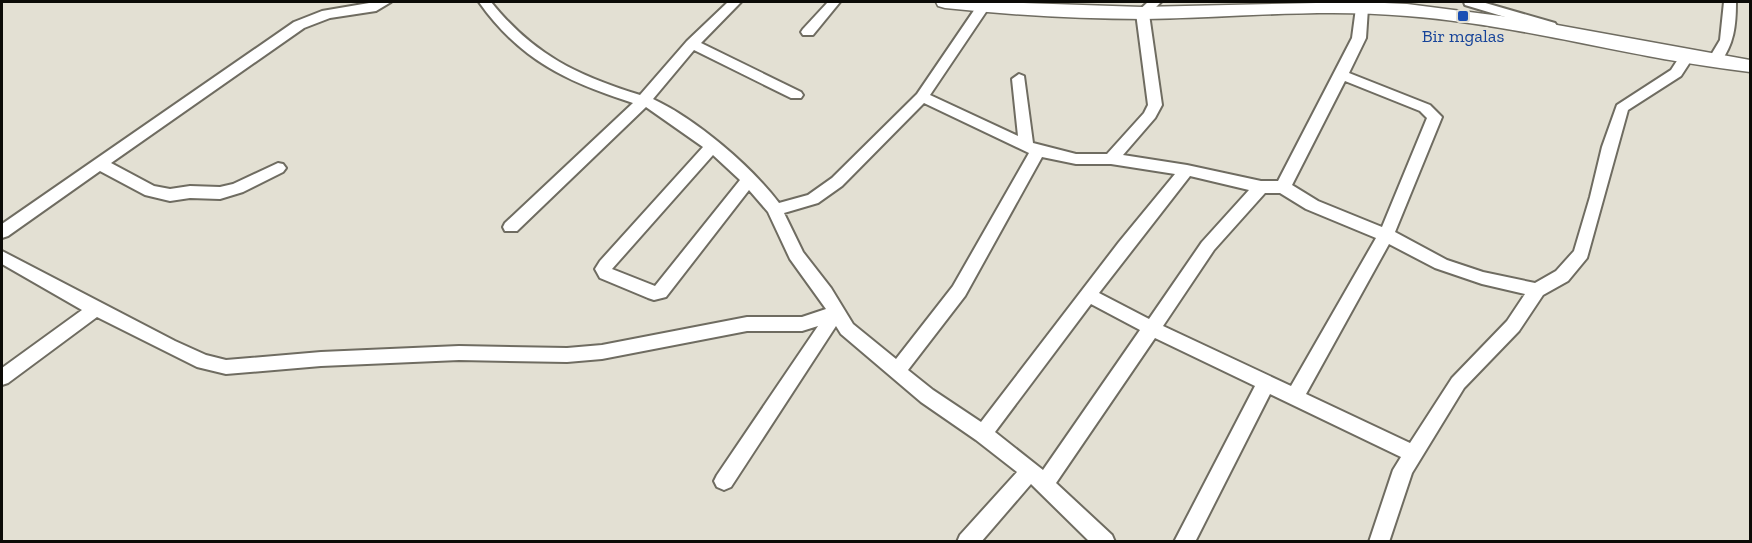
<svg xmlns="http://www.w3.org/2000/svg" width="1752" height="543" viewBox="0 0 1752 543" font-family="'Zilla Slab',serif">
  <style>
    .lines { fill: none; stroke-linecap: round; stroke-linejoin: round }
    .street-casing { stroke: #6f6c61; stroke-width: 4 }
    .secondary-casing { stroke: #6f6c61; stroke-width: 3 }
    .street { fill: #fff; fill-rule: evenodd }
    .secondary { fill: #fff; fill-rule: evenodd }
    .transit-dot { fill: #1a4fb4; stroke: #e3e0d3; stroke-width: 2 }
    .labels { text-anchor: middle; stroke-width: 6; stroke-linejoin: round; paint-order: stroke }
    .far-transit-label { font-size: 18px; fill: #164399; stroke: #e3e0d3 }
  </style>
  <rect width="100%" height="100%" fill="#e3e0d3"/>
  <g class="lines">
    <!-- street casing -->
    <g class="street-casing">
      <g id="street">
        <polygon points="375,2 391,2 376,11 330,18 304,28 111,163 154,186 170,189 190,186 220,187 233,184 278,163 283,164 286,168 283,172 243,192 220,199 190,198 170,201 145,195 100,171 8,236 2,238 2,224 294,22 322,11"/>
        <path d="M479 2H491C534 55 576 75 640 95L687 41 728 2H741L701 43 801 92 803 95 801 98H791L694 50 653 99C696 119 751 166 779 203L808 195 832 178 917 94 979 3 984 2 990 6 930 95 1018 136 1012 79 1019 74 1024 76 1033 143 1076 154H1107L1144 113 1148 105 1136 13 1148 2H1161L1149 14 1162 105 1155 118 1123 155 1187 165 1261 181H1278L1352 38 1356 8 1357 5H1367L1368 8 1366 38 1349 73 1430 105 1442 117 1395 232 1447 260 1483 272 1535 283 1556 271 1574 251 1590 197 1602 147 1617 105 1671 70 1682 53 1687 52 1694 56 1681 76 1628 110 1587 258 1568 281 1543 295 1519 331 1464 388 1412 473 1389 542H1369L1393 470 1401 457 1270 394 1195 542H1174L1255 386 1155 338 1056 483 1112 535 1115 542H1090L1031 484 981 542H957L960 535 1017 472 976 440 921 402 841 334 836 326 731 487 724 490 717 487 714 481 717 475 818 326 802 331H747L602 359 567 362 459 360 321 366 226 374 197 367 97 317 8 383 2 385V368L82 310 2 264V251L175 341 206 355 226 360 321 352 459 346 567 348 602 345 747 317H802L826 309 790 259 768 212 749 190 666 297 654 300 648 298 600 278 595 269 600 261 703 147 646 107 517 231H505L503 227 505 223 633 103C567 82 520 60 479 2ZM1345 81 1420 111 1427 118 1382 227 1318 201 1292 185ZM924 103 1029 153 953 286 896 359 853 324 831 288 803 252 784 213 818 203 842 186ZM713 155 740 180 655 286 612 269ZM1042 157 1076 164H1111L1175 174 1119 242 981 422 933 390 908 370 965 296ZM1190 176 1249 190 1202 242 1149 319 1099 293ZM1265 193H1280L1306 209 1376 238 1291 386 1163 326 1214 250ZM1389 244 1435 268 1482 284 1525 294 1507 321 1452 378 1410 443 1306 394ZM1091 304 1140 330 1043 470 995 432Z"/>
        <polygon points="828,2 840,2 813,35 803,35 801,32 803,29"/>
        <polygon points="1464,2 1482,2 1555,23 1557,26 1550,30 1545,29 1465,5"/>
        <path d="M1724 2H1736C1736 26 1734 44 1720 63L1715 64 1708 60 1720 40Z"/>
      </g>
    </g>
    <!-- secondary casing -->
    <g class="secondary-casing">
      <path id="secondary" d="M936 2H993L1142 7 1362 2 1407 4 1524 19 1750 60V72C1635 59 1523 25 1407 16 1320 8 1231 18 1144 19 1077 19 1011 15 945 8L938 6Z"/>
    </g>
    <!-- street -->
    <use href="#street" class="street"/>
    <!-- secondary -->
    <use href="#secondary" class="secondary"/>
  </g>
  <!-- markers -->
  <rect class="transit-dot" x="1457" y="10" width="12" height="12" rx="3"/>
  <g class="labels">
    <!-- far-transit labels -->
    <g class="far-transit-label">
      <text x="1463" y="42">Bir mgalas</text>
    </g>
  </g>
  <!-- border -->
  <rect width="1752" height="543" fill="none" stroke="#0c0b07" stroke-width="6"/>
</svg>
